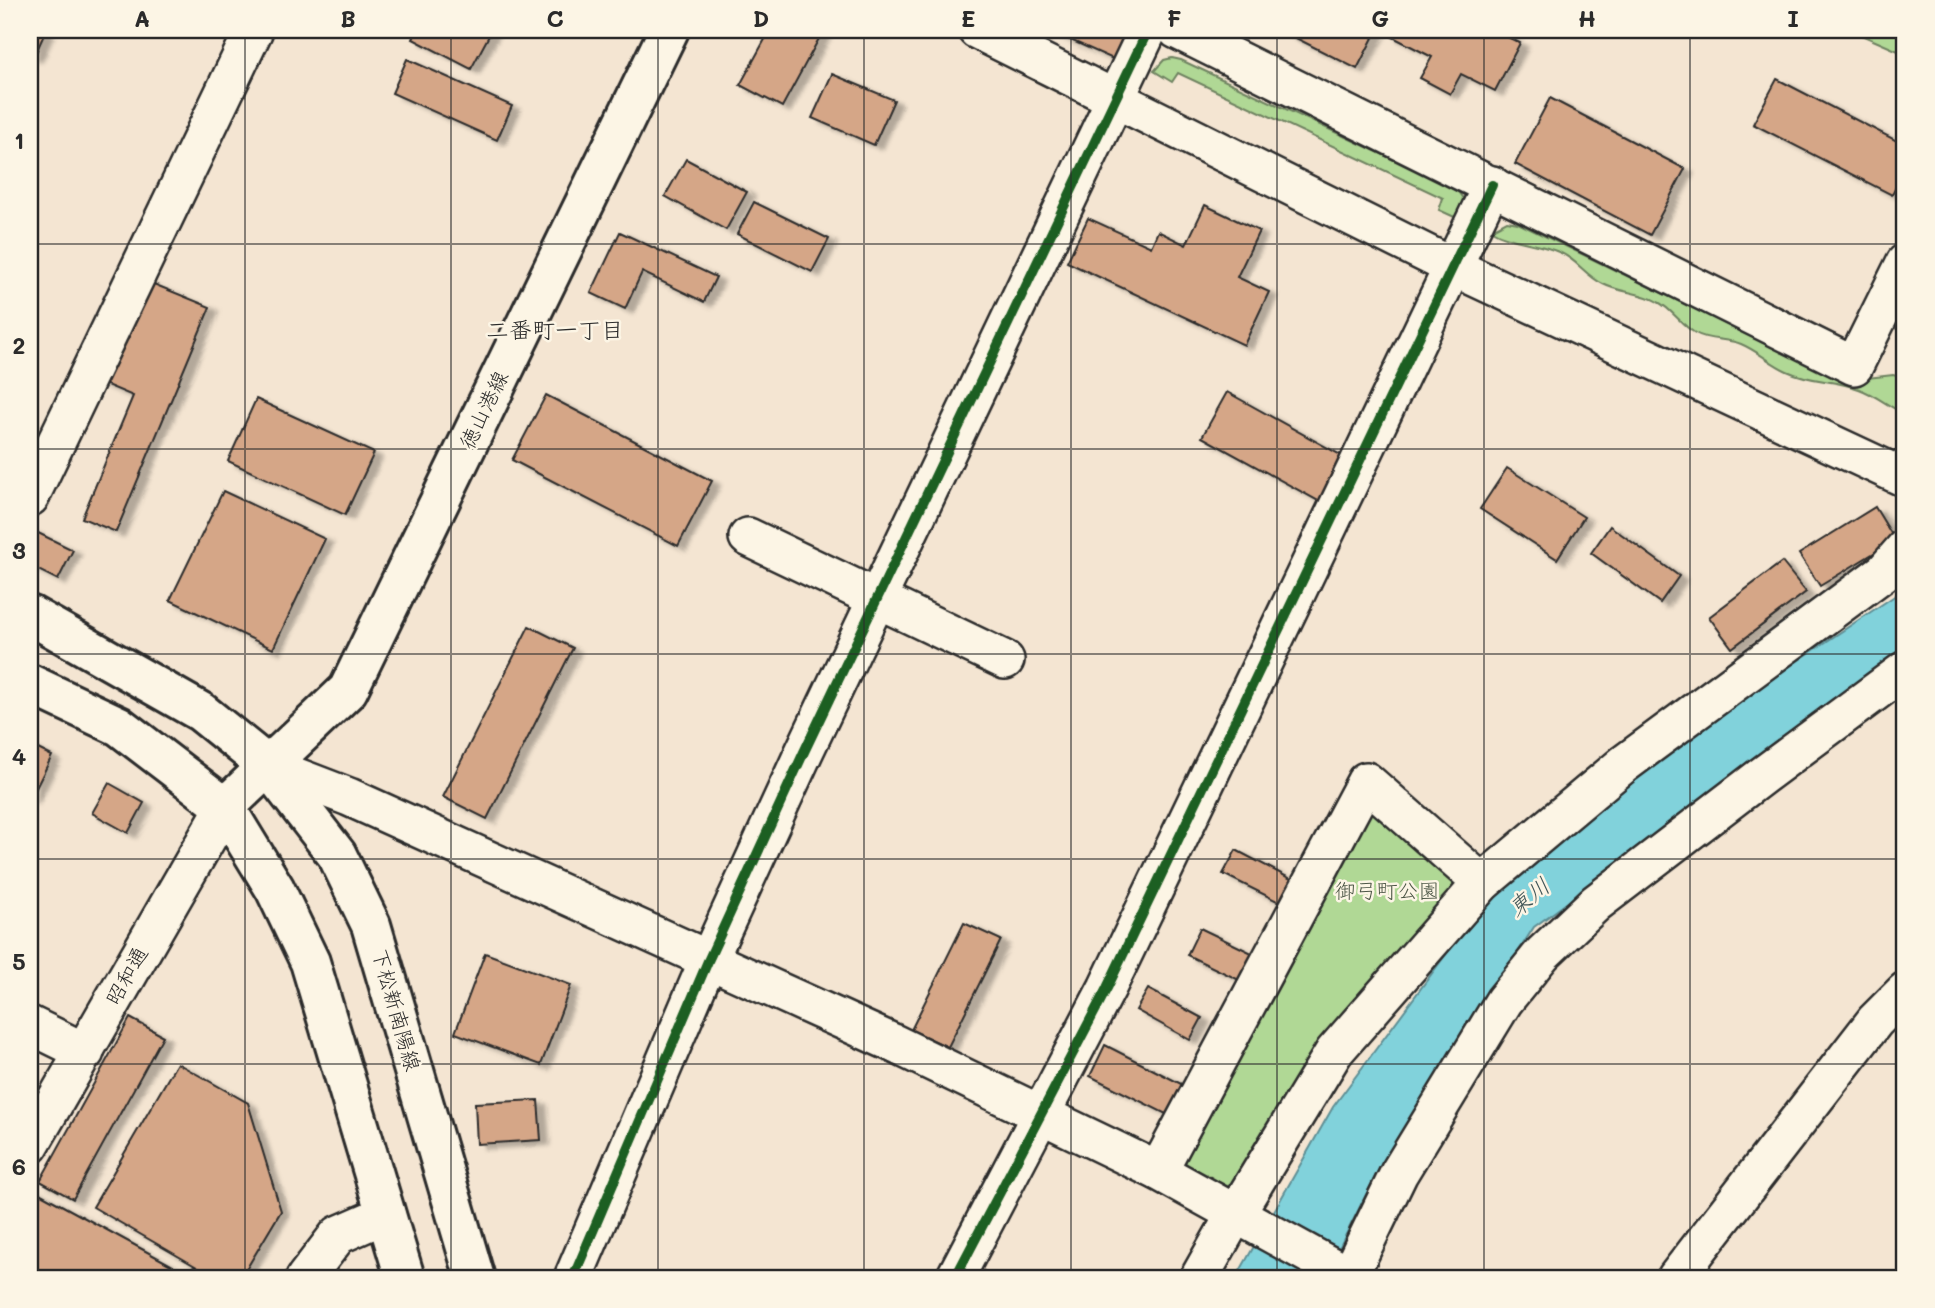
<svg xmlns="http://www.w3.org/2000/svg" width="1935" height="1308" viewBox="0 0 1935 1308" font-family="Mali,'Klee One',sans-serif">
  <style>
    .green { fill: #b0d895; stroke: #6e8260; stroke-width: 2 }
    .water { fill: #81d2db; stroke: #5f8f95; stroke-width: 2 }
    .building { fill: #d5a687; stroke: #2b2b2b; stroke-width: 2; filter: url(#shadow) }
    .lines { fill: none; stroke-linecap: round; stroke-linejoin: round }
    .minor-casing { stroke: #2b2b2b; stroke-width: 42 }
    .major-casing { stroke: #2b2b2b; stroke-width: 44 }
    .minor { stroke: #fcf5e5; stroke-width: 37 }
    .major { stroke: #fcf5e5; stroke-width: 38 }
    .cycleway-casing { stroke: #fcf5e5; stroke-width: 15 }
    .cycleway { stroke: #1b5e20; stroke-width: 10 }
    .grid { fill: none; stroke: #2b2b2b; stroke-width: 2; stroke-opacity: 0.55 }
    .labels { text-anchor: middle; stroke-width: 5; stroke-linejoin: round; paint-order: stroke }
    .street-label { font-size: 21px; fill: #2b2b2b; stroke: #fcf5e5 }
    .park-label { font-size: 21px; fill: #4c5646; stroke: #fcf5e5 }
    .neighbourhood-label { font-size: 23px; fill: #2b2b2b; stroke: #fcf5e5 }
    .water-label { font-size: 23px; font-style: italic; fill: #405557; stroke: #fcf5e5 }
    .neatline { fill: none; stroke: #2b2b2b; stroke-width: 2.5 }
    .grid-label { font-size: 23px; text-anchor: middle; font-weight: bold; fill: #2b2b2b }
  </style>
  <defs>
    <filter id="shadow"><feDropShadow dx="8" dy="4.5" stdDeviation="2" flood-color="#0004"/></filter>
  </defs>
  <rect width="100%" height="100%" fill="#f4e5d2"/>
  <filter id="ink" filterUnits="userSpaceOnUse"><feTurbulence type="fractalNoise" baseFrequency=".0143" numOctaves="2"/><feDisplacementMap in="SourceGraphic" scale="14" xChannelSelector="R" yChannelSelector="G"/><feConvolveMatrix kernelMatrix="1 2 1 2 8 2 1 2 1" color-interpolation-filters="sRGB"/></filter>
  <g filter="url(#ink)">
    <!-- green -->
    <g class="green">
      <polygon points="1850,30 1905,30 1905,54"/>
      <polygon points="1172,58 1181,60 1446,184 1459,193 1466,203 1461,220 1439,210 1443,198 1178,73 1172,82 1154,71 1164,60"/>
      <path d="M1507 221 1518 223 1820 370 1859 379 1893 375 1905 378V414C1889 407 1876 395 1859 389 1835 380 1810 382 1787 371 1771 364 1758 351 1741 344 1726 338 1709 341 1695 333 1681 325 1672 309 1658 302 1641 292 1620 293 1603 284 1586 276 1577 260 1561 253 1538 242 1511 243 1490 230Z"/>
      <polygon points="1372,798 1466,887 1237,1196 1175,1162"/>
    </g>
    <!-- water -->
    <polygon class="water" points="1905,589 1905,654 1534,927 1380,1167 1324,1278 1236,1278 1333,1107 1504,876 1697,728"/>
    <!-- building -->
    <g class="building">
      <polygon points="30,30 46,30 34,57 30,56"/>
      <polygon points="417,30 492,30 471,69 413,39"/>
      <polygon points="770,30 815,30 822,33 782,107 740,85"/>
      <polygon points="1048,30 1126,30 1113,59"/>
      <polygon points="1280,30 1377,30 1357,69"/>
      <polygon points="1392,30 1493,30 1520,43 1495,91 1461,74 1450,94 1420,78 1432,57 1389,35"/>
      <polygon points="407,59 512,106 497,140 392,93"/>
      <polygon points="832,74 894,100 874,145 812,118"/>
      <polygon points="1777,79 1905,145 1905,169 1892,195 1753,124"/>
      <polygon points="1550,98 1685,169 1650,235 1515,164"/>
      <polygon points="686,159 747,192 726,230 665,196"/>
      <polygon points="754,202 829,239 812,272 737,234"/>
      <polygon points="1205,205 1259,231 1237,277 1269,292 1244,345 1067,262 1088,218 1151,247 1158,231 1186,245"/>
      <polygon points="620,232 716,277 704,302 642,272 625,309 591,293"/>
      <polygon points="139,278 210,307 116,532 82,518 133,396 97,381"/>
      <polygon points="1227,392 1344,457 1320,502 1202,437"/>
      <polygon points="546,395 712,481 678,546 512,460"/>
      <polygon points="256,399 374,453 345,515 228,461"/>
      <polygon points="1507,468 1584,517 1557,559 1480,509"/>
      <polygon points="223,491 325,539 273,649 170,600"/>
      <polygon points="1875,507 1895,540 1820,586 1799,554"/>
      <polygon points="1610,526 1679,576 1660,603 1591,553"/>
      <polygon points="30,529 73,550 58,580 30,566"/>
      <polygon points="1782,562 1806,592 1732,648 1709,617"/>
      <polygon points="529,626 573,648 487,819 443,797"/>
      <polygon points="30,745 52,756 30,800"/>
      <polygon points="109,783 144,803 128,833 92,813"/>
      <polygon points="1236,850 1291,879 1279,902 1223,874"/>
      <polygon points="964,923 1001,940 948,1047 911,1030"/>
      <polygon points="1200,928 1254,954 1241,981 1187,955"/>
      <polygon points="485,953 571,985 541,1065 455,1033"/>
      <polygon points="1148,989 1202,1018 1190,1040 1136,1010"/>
      <polygon points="130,1018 163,1036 73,1199 40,1181"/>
      <polygon points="1105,1045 1193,1090 1178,1120 1090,1076"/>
      <polygon points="177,1063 248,1103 281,1211 241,1278 216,1278 93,1207"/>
      <polygon points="538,1100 541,1140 477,1144 475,1103"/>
      <polygon points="30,1188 195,1278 30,1278"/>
      <polygon points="981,1270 999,1278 977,1278"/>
    </g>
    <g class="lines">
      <!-- minor casing -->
      <g class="minor-casing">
        <g id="minor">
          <polyline points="977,30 1453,267 1905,478"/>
          <polyline points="1177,30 1854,366 1905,263"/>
          <polyline points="30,497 254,30"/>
          <polyline points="748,537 1005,660"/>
          <polyline points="268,766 349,797 891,1042 1158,1171 1352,1278"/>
          <polyline points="30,1025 85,1052"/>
          <polyline points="30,1145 225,807"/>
          <polyline points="1158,1171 1366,781 1482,883"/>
          <polyline points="305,1278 338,1235 386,1214"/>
          <polyline points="573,1278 708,961 804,752 1148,30"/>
          <polyline points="955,1278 1107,988 1492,185"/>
          <polyline points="1199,1278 1236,1213 1334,1052 1482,883 1624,764 1884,572 1905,548"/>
          <polyline points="1348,1278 1399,1173 1504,1001 1542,954 1596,903 1762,776 1905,670"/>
          <polyline points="1676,1278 1875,1021 1905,991"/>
        </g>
      </g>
      <!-- major casing -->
      <g class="major-casing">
        <g id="major">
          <polyline points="30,615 201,712 268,766 337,855 371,925 475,1278"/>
          <polyline points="30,684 119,726 225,807 275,889 310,962 405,1278"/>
          <polyline points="225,807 348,690 669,30"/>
        </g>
      </g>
      <!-- minor -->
      <use href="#minor" class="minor"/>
      <!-- major -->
      <use href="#major" class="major"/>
      <!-- cycleway casing -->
      <g class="cycleway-casing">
        <g id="cycleway">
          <polyline points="573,1278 708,961 804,752 1148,30"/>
          <polyline points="955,1278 1107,988 1492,185"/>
        </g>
      </g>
      <!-- cycleway -->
      <use href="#cycleway" class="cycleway"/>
    </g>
  </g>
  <!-- grid -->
  <path class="grid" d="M245 30V1278M451 30V1278M658 30V1278M864 30V1278M1071 30V1278M1277 30V1278M1484 30V1278M1690 30V1278M30 244H1905M30 449H1905M30 654H1905M30 859H1905M30 1064H1905"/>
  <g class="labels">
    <!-- street labels -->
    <g class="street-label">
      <text transform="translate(484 410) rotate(-64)" y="7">徳山港線</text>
      <text transform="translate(127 976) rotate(-61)" y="7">昭和通</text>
      <text transform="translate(396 1010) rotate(74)" y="7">下松新南陽線</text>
    </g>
    <!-- park labels -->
    <g class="park-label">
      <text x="1387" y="898">御弓町公園</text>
    </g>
    <!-- neighbourhood labels -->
    <g class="neighbourhood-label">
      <text x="555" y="338">二番町一丁目</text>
    </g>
    <!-- water labels -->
    <g class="water-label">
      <text transform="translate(1529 897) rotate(-39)" y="8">東川</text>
    </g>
  </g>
  <!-- margin -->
  <rect width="1935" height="1308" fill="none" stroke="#fcf5e5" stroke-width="77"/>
  <rect x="38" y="38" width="1858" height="1232" class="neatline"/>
  <g class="grid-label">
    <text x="142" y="27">A</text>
    <text x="348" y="27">B</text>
    <text x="555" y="27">C</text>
    <text x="761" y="27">D</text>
    <text x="968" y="27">E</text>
    <text x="1174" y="27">F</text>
    <text x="1380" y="27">G</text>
    <text x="1587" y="27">H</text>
    <text x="1793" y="27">I</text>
    <text x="19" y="149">1</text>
    <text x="19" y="354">2</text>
    <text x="19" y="559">3</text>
    <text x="19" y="765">4</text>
    <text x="19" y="970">5</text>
    <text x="19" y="1175">6</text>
  </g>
</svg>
